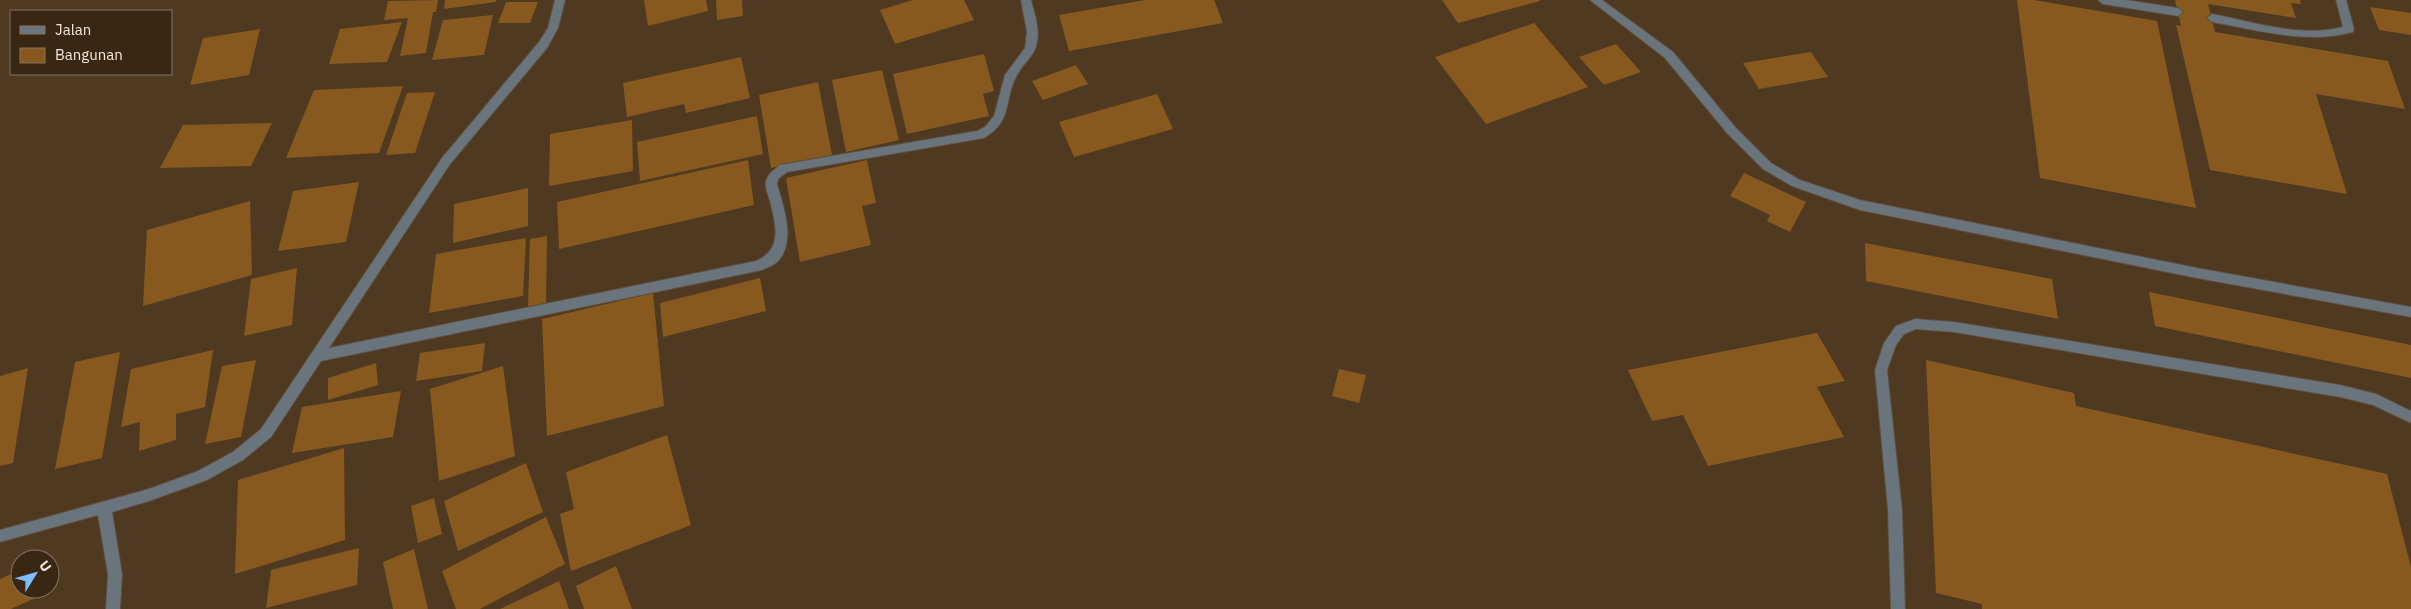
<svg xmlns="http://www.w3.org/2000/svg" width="2411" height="609" viewBox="0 0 2411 609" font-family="'IBM Plex Sans',sans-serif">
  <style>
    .built { fill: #4f3920; fill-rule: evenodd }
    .building { fill: #87591f }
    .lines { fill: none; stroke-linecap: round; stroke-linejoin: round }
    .service-casing { stroke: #5f4e3c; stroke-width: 2 }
    .minor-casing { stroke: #5f4e3c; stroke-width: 2 }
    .service { fill: #6a747d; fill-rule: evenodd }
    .minor { fill: #6a747d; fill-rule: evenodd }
  </style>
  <rect width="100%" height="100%" fill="#43311d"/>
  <!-- built -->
  <path class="built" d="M0 0H2411V609H0ZM11 11H171V74H11ZM20 559H50V589H20Z"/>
  <!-- building -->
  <g class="building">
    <polygon points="438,0 436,12 433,12 426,53 400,56 408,18 384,20 388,1"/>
    <polygon points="445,0 496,0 496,2 444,9"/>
    <polygon points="644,0 706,0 708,11 648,26"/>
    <polygon points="716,0 742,0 743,16 717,20"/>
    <polygon points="913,0 964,0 974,20 895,44 880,10"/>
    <polygon points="1145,0 1214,0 1223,23 1069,51 1059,15"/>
    <polygon points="1442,0 1540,0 1540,1 1458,23"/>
    <polygon points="2017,0 2034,0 2157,21 2196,208 2040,178"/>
    <polygon points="2175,0 2300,0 2301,4 2291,3 2296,18 2208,4 2215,32 2388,61 2405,109 2316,94 2347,194 2210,170 2176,25 2181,26"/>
    <polygon points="506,2 538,2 530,23 498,23"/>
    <polygon points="2370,7 2411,13 2411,35 2379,30"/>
    <polygon points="493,15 484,55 432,60 443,20"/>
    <polygon points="402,22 387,62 329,64 340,29"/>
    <polygon points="1534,23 1588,87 1486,124 1435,57"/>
    <polygon points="260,29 249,75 190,85 203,38"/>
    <polygon points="1616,44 1641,72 1604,85 1579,57"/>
    <polygon points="1811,52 1828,77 1759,89 1743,63"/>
    <polygon points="984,54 994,91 983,94 989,116 907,134 893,74"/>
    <polygon points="741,57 750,98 686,113 684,104 627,117 623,83"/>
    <polygon points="1076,65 1088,84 1043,100 1032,81"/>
    <polygon points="882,70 899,140 846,152 832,80"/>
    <polygon points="818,82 832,155 771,168 759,95"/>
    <polygon points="403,86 379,153 286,158 314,90"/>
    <polygon points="435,92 415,153 386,155 407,93"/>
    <polygon points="1157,94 1173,129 1074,157 1059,122"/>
    <polygon points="757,116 763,154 640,181 637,142"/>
    <polygon points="632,120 633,171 549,186 550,134"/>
    <polygon points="272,123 251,166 160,168 183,125"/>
    <polygon points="748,160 754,205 559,249 557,202"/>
    <polygon points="867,160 876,203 862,206 871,245 800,262 786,178"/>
    <polygon points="1744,173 1806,202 1790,232 1767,221 1770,215 1730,196"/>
    <polygon points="359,182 346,242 278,251 293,191"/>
    <polygon points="528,188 528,226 453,243 454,204"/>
    <polygon points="250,201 252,275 143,306 147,230"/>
    <polygon points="547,236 546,303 528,307 530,239"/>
    <polygon points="526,238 523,296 429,313 436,254"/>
    <polygon points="1865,243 2052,279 2058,319 1866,281"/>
    <polygon points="297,268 292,325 244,336 251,279"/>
    <polygon points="760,278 766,311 663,337 660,303"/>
    <polygon points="2149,292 2411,345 2411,378 2155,326"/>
    <polygon points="653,293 664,406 547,436 542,319"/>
    <polygon points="1817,333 1845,381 1817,387 1844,437 1708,466 1683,415 1652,421 1628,370"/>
    <polygon points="485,343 482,371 416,381 420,353"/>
    <polygon points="213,350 205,407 176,414 176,440 139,451 140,422 121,427 131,369"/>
    <polygon points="120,352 102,458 55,469 75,362"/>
    <polygon points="256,360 241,437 205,444 222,366"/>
    <polygon points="1926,360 2074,393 2076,406 2387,474 2411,567 2411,609 1982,609 1982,604 1936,593"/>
    <polygon points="376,363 378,385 328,400 328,378"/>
    <polygon points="503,366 515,456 439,481 430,389"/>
    <polygon points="28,368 13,463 0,466 0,376"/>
    <polygon points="1339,369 1366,375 1359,403 1332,396"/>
    <polygon points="401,391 393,437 292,453 302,407"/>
    <polygon points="667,435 691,525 571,571 560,514 574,509 566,472"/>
    <polygon points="344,448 345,540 235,574 238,480"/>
    <polygon points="526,463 543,512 458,551 444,501"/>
    <polygon points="434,498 442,534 418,543 411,506"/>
    <polygon points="546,517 565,564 480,609 456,609 442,571"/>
    <polygon points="359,548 357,585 266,608 271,570"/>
    <polygon points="414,549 428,609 393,609 383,562"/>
    <polygon points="616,566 632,609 584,609 576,586"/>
    <polygon points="20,570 20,589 43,589 44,594 11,609 0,609 0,579"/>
    <polygon points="559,581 569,609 500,609"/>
  </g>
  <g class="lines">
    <!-- service casing -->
    <g class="service-casing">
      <g id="service">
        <polygon points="2098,0 2126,0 2178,8 2183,12 2178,16 2103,4"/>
        <path d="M2336 0H2346L2354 29 2353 32C2306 45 2258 30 2212 22L2207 18 2212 14C2254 22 2301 38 2343 27Z"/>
        <polygon points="1915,319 1954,322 2340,385 2376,394 2411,411 2411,423 2373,405 2340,397 1954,332 1916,329 1904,334 1896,345 1887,370 1902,510 1905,609 1891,609 1888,510 1875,370 1884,343 1896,326"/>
      </g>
    </g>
    <!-- minor casing -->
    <g class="minor-casing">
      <g id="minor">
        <path d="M555 0H565L558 28 547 48 450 164 329 348 756 261C783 249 776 226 770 201 768 195 765 188 766 182 767 174 774 170 780 165L977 131 985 127 994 116 1005 75 1025 48 1027 32 1021 0H1031C1034 13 1040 28 1037 42 1035 56 1023 63 1017 75 1003 100 1014 120 984 138L787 172 778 179 777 184C783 206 796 239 779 260 775 265 768 267 762 270L321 361 271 437 243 460 207 480 149 501 112 512 122 574 120 609H106L108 574 98 515 0 542V530L149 489 198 471 233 452 261 429 442 158 539 42 548 28Z"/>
        <polygon points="1590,0 1602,0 1673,52 1735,127 1771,163 1800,180 1860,200 2197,268 2411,307 2411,317 2197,278 1860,210 1792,186 1763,169 1727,133 1665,58"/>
      </g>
    </g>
    <!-- service -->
    <use href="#service" class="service"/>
    <!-- minor -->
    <use href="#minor" class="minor"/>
  </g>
  <!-- legend -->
  <rect x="10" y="10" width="162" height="65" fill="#392713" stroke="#847463"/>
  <rect x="20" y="26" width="25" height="8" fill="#6a747d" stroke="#847463"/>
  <text x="55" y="35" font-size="15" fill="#f4e8dc">Jalan</text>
  <rect x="20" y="48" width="25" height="15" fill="#87591f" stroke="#847463"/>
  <text x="55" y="60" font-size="15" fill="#f4e8dc">Bangunan</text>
  <!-- north arrow -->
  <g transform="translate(35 574) rotate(53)"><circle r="24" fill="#392713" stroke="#847463"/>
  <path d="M0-4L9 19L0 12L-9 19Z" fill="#7fbdfa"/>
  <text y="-8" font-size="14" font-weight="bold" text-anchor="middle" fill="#f4e8dc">U</text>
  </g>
</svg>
